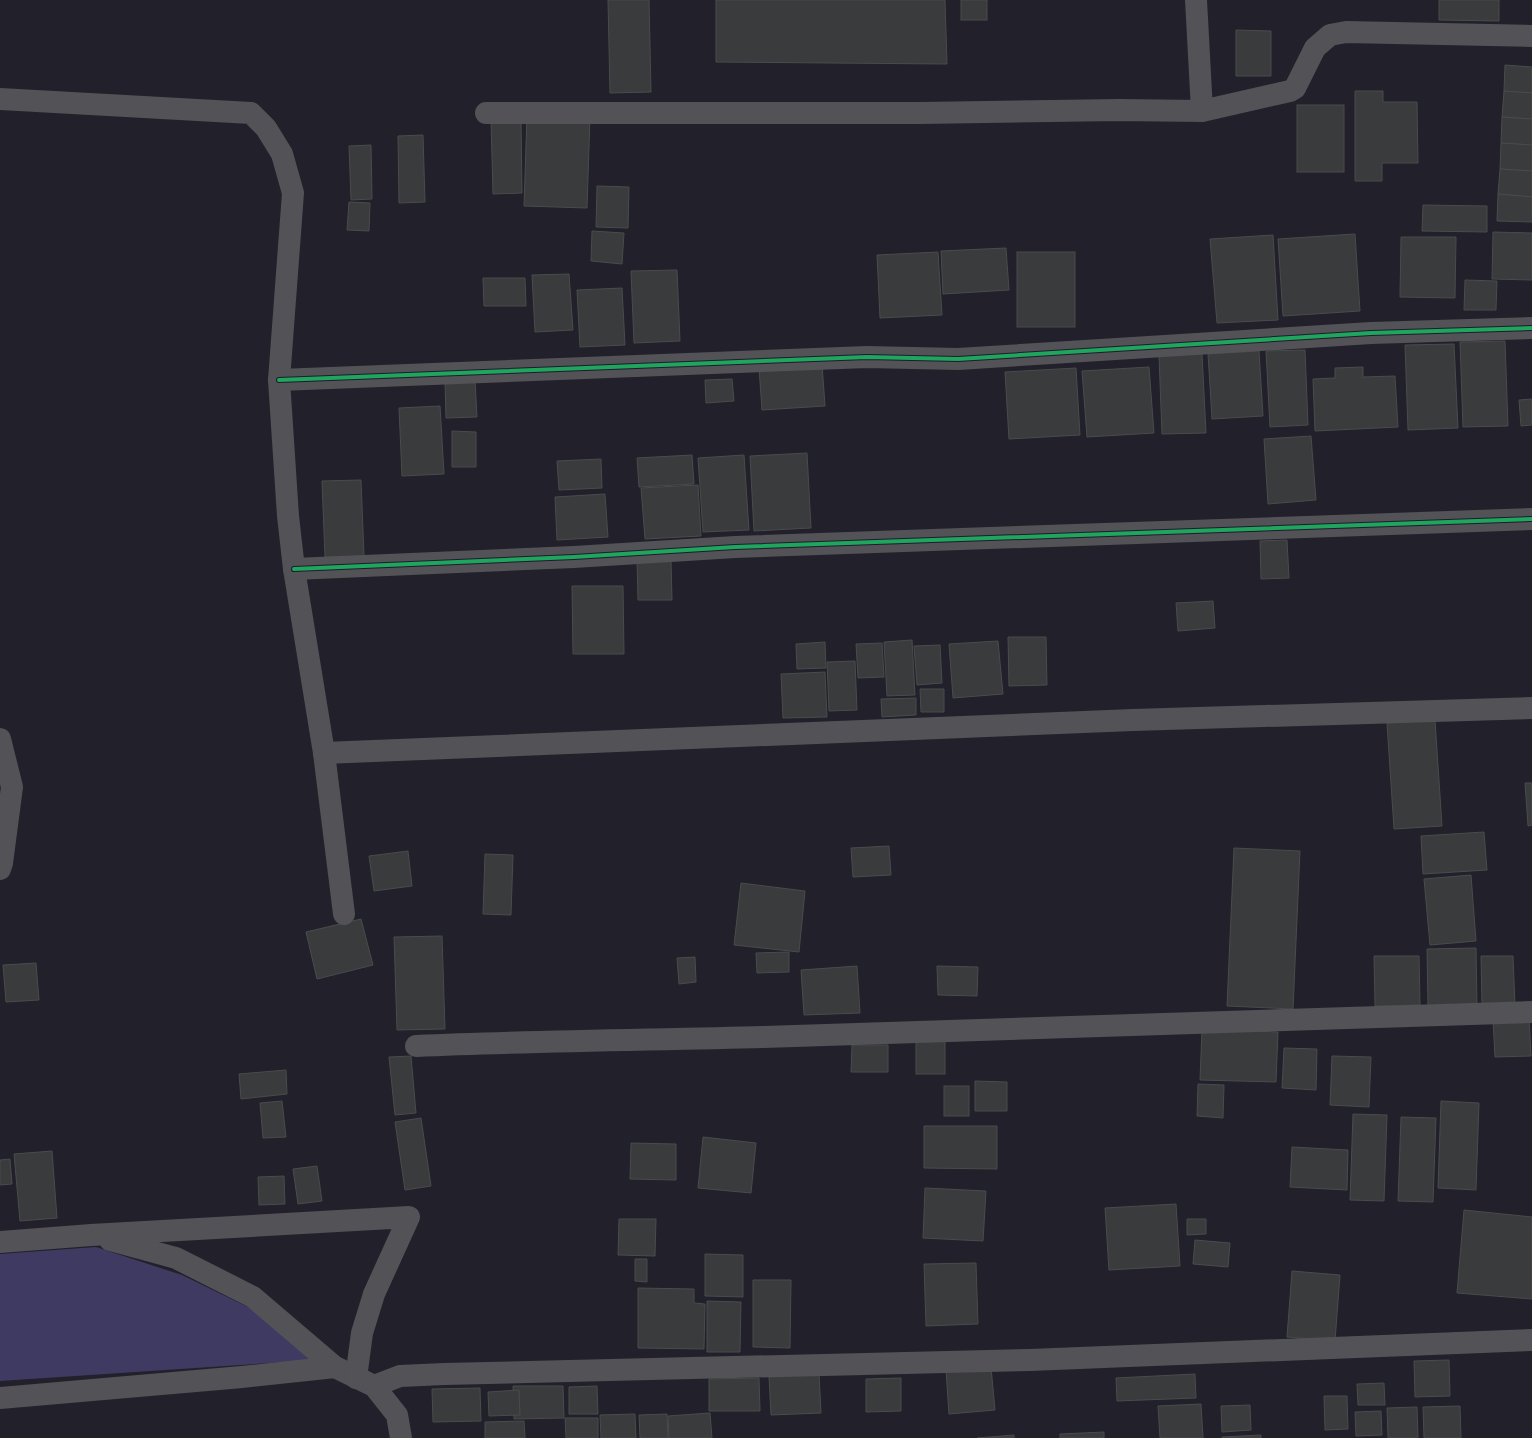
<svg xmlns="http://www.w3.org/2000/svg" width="1532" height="1438" viewBox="0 0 1532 1438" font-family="'Fira Sans',sans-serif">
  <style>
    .green { fill: #3f3a61 }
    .building { fill: #3a3b3c; stroke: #494b4c }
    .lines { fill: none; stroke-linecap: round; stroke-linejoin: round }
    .minor { stroke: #525257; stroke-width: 22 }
    .cycleway-casing { stroke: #1e1c2f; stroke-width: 6 }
    .cycleway { stroke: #20a55d; stroke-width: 4 }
  </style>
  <rect width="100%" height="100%" fill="#22202b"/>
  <!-- green -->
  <polygon class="green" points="96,1247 182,1275 248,1307 316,1360 0,1381 0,1254"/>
  <!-- building -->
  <g class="building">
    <polygon points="608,0 649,0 651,92 610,93"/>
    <polygon points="716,0 945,0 947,64 716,62"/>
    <rect x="961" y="0" width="26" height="20"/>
    <polygon points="1439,0 1499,0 1499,21 1439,20"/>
    <polygon points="1236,30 1271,31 1271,76 1236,76"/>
    <polygon points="1505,65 1532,67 1532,93 1504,91"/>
    <polygon points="1355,91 1383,91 1383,102 1417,102 1418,163 1382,163 1382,181 1355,181"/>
    <polygon points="1504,91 1532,93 1532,119 1502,117"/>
    <rect x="1297" y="105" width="47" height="67"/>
    <polygon points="527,115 590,116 587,208 524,206"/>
    <polygon points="1502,117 1532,119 1532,145 1501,143"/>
    <polygon points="491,120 521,120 522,193 493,194"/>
    <polygon points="423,135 425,202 399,203 398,136"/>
    <polygon points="1501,143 1532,145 1532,171 1500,169"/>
    <polygon points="371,145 372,199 351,200 349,146"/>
    <polygon points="1500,169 1532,171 1532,197 1498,194"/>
    <polygon points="597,186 629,187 628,228 596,227"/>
    <polygon points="1498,194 1532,197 1532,222 1497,221"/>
    <polygon points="349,202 370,203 369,231 347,230"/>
    <polygon points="1423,205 1487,206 1487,232 1422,231"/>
    <polygon points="592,231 624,233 622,264 591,261"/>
    <polygon points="1493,232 1532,233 1532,280 1492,279"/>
    <polygon points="1355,234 1360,311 1283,316 1278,239"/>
    <polygon points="1273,235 1278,320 1217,323 1210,239"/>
    <polygon points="1401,237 1456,237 1455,298 1400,297"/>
    <polygon points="1006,248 1009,290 943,294 941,251"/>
    <polygon points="938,252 942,315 880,318 877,255"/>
    <rect x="1017" y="252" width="58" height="75"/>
    <polygon points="677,270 680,341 634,343 631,271"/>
    <polygon points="569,274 573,330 535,332 532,275"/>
    <polygon points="483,278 525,278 526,306 484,306"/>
    <polygon points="1465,280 1497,281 1496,310 1464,310"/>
    <polygon points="622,288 625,345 580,347 577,290"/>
    <polygon points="1505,341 1508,426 1463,427 1460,342"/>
    <polygon points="1454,344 1458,428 1408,430 1405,345"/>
    <polygon points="1305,350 1308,425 1270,427 1266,351"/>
    <polygon points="1259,351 1263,416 1212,419 1208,354"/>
    <polygon points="1202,354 1206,433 1162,434 1159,356"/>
    <polygon points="822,364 825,406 762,410 759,368"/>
    <polygon points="1149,367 1154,433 1087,437 1082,371"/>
    <polygon points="1363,367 1363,377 1395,376 1398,427 1315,431 1313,379 1335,378 1335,368"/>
    <polygon points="1076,368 1080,435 1009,439 1005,372"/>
    <polygon points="732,379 734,401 706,403 705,380"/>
    <polygon points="475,380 477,417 446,418 445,381"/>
    <polygon points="1532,399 1532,425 1521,426 1519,400"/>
    <polygon points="440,406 444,474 402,476 399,408"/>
    <polygon points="452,431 476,432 476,467 452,467"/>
    <polygon points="1311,436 1316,500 1268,504 1264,439"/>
    <polygon points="807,453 811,528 754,531 750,456"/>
    <polygon points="692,455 694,484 639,487 637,458"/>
    <polygon points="744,455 749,530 703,532 698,458"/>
    <polygon points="601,459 602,488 559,490 557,461"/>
    <polygon points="361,480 364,556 325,557 322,481"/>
    <polygon points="698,485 701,536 645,539 641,488"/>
    <polygon points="605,494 608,537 557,540 555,497"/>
    <polygon points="1287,540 1289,578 1261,579 1260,541"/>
    <polygon points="637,561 671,561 672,600 638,600"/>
    <polygon points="572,586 623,586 624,654 573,654"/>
    <polygon points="1213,601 1215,628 1178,631 1176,603"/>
    <polygon points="1008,637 1046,637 1047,685 1009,686"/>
    <polygon points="912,640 915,695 887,696 884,642"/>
    <polygon points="998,641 1003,694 953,698 949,644"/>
    <polygon points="825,642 826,668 797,669 796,644"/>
    <polygon points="882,643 884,677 858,678 856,644"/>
    <polygon points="940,645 942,683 917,685 914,646"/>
    <polygon points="855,661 857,710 829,711 827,662"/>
    <polygon points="825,672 827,717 783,718 781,674"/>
    <polygon points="920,689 944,689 944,712 921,712"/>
    <polygon points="916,698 916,715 882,717 881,699"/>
    <polygon points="1435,720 1442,826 1394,829 1387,723"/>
    <polygon points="1525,783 1532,783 1532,825 1528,826"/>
    <polygon points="1484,832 1487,870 1423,874 1421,836"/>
    <polygon points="889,846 891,875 853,877 851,848"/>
    <polygon points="1234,848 1300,851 1293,1009 1227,1006"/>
    <polygon points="408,851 412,886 374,891 369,856"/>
    <polygon points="485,854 513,855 511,915 483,914"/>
    <polygon points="1471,875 1476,941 1430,945 1424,879"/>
    <polygon points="741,883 805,891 799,952 734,945"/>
    <polygon points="361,919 373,965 317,979 306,932"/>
    <polygon points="442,936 445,1029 397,1030 394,937"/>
    <polygon points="1476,948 1477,1006 1428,1007 1427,949"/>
    <polygon points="789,952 789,972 757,973 756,953"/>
    <polygon points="1374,956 1419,956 1420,1005 1375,1006"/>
    <polygon points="1481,956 1513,956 1515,1005 1482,1006"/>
    <polygon points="695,957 696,982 679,984 677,958"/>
    <polygon points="36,963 39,1000 6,1002 3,965"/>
    <polygon points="857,966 860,1013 804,1015 801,970"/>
    <polygon points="937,966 978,967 977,996 938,995"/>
    <polygon points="1529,1018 1531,1056 1495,1057 1493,1020"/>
    <polygon points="1202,1029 1278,1032 1276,1082 1200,1080"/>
    <rect x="916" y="1039" width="29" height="35"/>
    <polygon points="852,1045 888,1045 888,1072 851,1072"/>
    <polygon points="1284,1048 1317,1049 1316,1090 1282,1088"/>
    <polygon points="411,1056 416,1113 395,1115 389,1057"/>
    <polygon points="1332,1056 1371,1057 1369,1107 1330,1105"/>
    <polygon points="286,1070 287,1094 241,1099 239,1074"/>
    <polygon points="975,1081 1007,1082 1007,1111 975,1111"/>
    <polygon points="1198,1084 1224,1085 1223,1118 1197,1116"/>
    <rect x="944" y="1086" width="25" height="30"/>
    <polygon points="282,1101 286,1137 263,1138 260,1103"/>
    <polygon points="1441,1101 1479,1103 1476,1190 1438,1188"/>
    <polygon points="1353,1114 1387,1115 1384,1201 1350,1200"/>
    <polygon points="1401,1117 1436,1118 1433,1202 1398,1201"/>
    <polygon points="421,1118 431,1186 405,1190 395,1122"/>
    <polygon points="924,1126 997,1126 997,1169 924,1168"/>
    <polygon points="703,1137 756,1143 751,1193 698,1188"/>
    <polygon points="631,1143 676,1144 676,1180 630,1179"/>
    <polygon points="1292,1147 1348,1150 1347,1190 1290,1187"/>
    <polygon points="52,1151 57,1218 20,1221 14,1154"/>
    <polygon points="10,1159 12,1184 0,1185 0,1160"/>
    <polygon points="317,1166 322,1201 298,1204 293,1169"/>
    <polygon points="284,1176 285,1204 259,1205 258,1177"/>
    <polygon points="925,1188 986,1191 983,1241 923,1238"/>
    <polygon points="1176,1204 1180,1266 1109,1270 1105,1208"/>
    <polygon points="1464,1210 1532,1217 1532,1299 1457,1293"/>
    <polygon points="619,1219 656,1219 655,1256 618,1255"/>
    <polygon points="1187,1219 1206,1219 1206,1234 1187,1235"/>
    <polygon points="1195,1240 1230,1243 1228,1267 1193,1264"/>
    <polygon points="705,1254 743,1255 743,1297 705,1296"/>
    <polygon points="635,1259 647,1259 647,1282 635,1281"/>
    <polygon points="976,1263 978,1324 926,1326 924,1264"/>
    <polygon points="1292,1271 1340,1275 1335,1341 1287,1337"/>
    <polygon points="753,1280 791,1280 790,1348 753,1347"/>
    <polygon points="638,1288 694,1289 694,1303 705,1304 704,1349 638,1348"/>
    <polygon points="707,1301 741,1302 740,1352 707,1352"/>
    <polygon points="1449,1360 1450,1396 1415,1397 1414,1361"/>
    <polygon points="991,1367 995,1410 949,1414 946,1370"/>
    <polygon points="819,1374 821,1413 771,1415 769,1376"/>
    <polygon points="1195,1374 1196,1398 1117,1401 1116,1378"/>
    <polygon points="759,1378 760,1411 709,1411 709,1379"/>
    <polygon points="901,1378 901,1411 866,1412 866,1379"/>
    <polygon points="1384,1383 1385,1405 1358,1405 1357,1384"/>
    <polygon points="513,1386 563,1386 564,1418 514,1419"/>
    <polygon points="597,1386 598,1414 569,1414 569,1387"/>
    <polygon points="480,1388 481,1421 433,1422 432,1389"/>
    <polygon points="519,1390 520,1415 489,1416 488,1392"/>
    <polygon points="1324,1396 1347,1396 1348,1429 1325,1430"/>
    <polygon points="1201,1404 1203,1438 1160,1438 1158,1406"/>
    <polygon points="1250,1405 1251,1430 1222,1432 1221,1406"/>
    <polygon points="1460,1406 1461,1438 1424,1438 1423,1407"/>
    <polygon points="1417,1407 1418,1438 1388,1438 1387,1408"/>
    <polygon points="1381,1411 1382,1435 1356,1436 1355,1412"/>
    <polygon points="710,1413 712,1438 669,1438 668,1416"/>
    <polygon points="635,1414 636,1438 601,1438 600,1415"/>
    <polygon points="667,1414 668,1438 640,1438 639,1415"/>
    <polygon points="565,1418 598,1418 598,1438 566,1438"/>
    <polygon points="524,1421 525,1438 485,1438 485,1422"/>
    <polygon points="1104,1432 1104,1438 1060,1438 1060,1434"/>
    <polygon points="1014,1435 1014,1438 977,1438"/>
    <polygon points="1261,1435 1261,1438 1222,1438 1222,1437"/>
  </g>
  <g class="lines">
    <!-- minor -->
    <g class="minor">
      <polyline points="1196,0 1202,111"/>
      <polyline points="0,99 251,113 266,128 282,154 293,193 279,380 288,516 294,569 324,753 344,914"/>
      <polyline points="486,113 921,113 1119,110 1202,111 1290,91 1295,88 1315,48 1330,35 1346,32 1532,36"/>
      <polyline points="279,380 867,357 958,359 1371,333 1532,328"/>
      <polyline points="294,569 574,557 735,547 1532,519"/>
      <polyline points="0,739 12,787 2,863 0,869"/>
      <polyline points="324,753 1133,720 1532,708"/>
      <path d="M416 1046C532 1041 648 1040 764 1037 1020 1029 1276 1021 1532 1012"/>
      <polyline points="110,1240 176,1258 253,1297 335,1367 374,1386 397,1415 401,1438"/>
      <polyline points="0,1242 91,1235 409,1217 374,1294 362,1333 356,1378"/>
      <polyline points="374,1386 400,1376 444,1374 1030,1360 1532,1340"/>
      <polyline points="0,1398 242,1377 335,1367"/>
    </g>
    <!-- cycleway casing -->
    <g class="cycleway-casing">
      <g id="cycleway">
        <polyline points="279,380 867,357 958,359 1371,333 1532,328"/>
        <polyline points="294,569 574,557 735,547 1532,519"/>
      </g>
    </g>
    <!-- cycleway -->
    <use href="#cycleway" class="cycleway"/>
  </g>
</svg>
